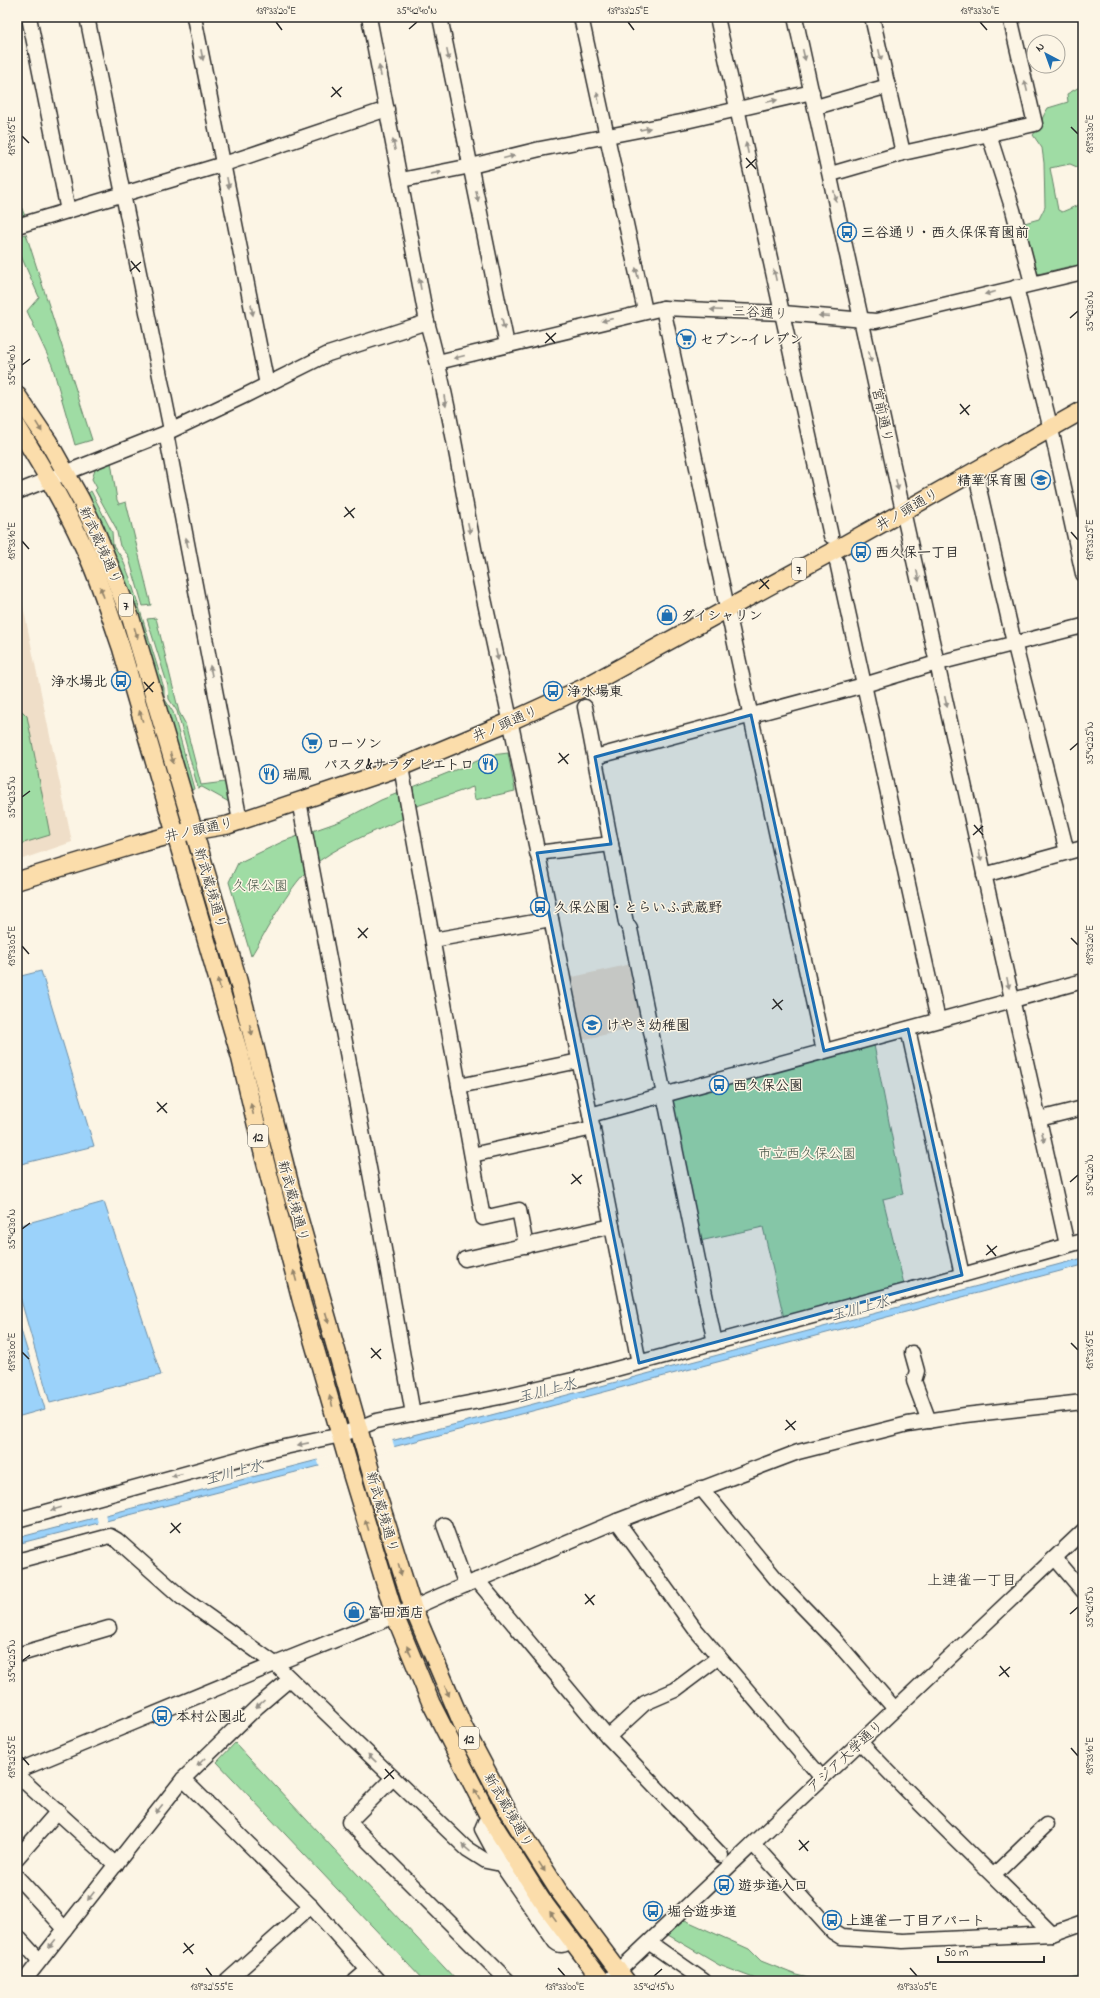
<svg xmlns="http://www.w3.org/2000/svg" width="1100" height="1998" viewBox="0 0 1100 1998" font-family="'Indie Flower','Klee One',sans-serif">
  <style>
    .built { fill: #efdec8 }
    .green { fill: #9fdca4; stroke: #658468 }
    .water { fill: #9bd2fa; stroke: #6e8fa7 }
    .pier { fill: #fcf5e5 }
    .lines { fill: none; stroke-linecap: round; stroke-linejoin: round }
    .minor-casing { stroke: #2b2b2b; stroke-width: 17 }
    .major-casing { stroke: #2b2b2b; stroke-width: 20 }
    .minor { stroke: #fcf5e5; stroke-width: 14 }
    .major { stroke: #fbddab; stroke-width: 17 }
    .oneway { fill: #949088 }
    .oneway2 { fill: #93846b }
    .marked { fill: #1f6fb2; fill-opacity: 0.2; stroke: #1f6fb2; stroke-width: 3; stroke-linejoin: round }
    .ticks { fill: none; stroke: #2b2b2b; stroke-width: 1.5 }
    .labels { text-anchor: middle; stroke-width: 3; stroke-linejoin: round; paint-order: stroke }
    .shield { fill: #fcf5e5; stroke: #6a6863; stroke-width: 1 }
    .shield-label { font-size: 13px; font-weight: bold; fill: #2b2b2b }
    .poi-label { font-size: 14px; font-weight: bold; fill: #2b2b2b; stroke: #fcf5e5; text-anchor: start }
    .street-label { font-size: 14px; fill: #2b2b2b; stroke: #fcf5e5 }
    .park-label { font-size: 14px; fill: #485749; stroke: #fcf5e5 }
    .water-label { font-size: 15px; font-style: italic; fill: #47555f; stroke: #fcf5e5 }
    .neighbourhood-label { font-size: 15px; fill: #2b2b2b; stroke: #fcf5e5 }
    .neatline { fill: none; stroke: #2b2b2b; stroke-width: 1.5 }
    .ticks-label { font-size: 10px; text-anchor: middle; fill: #2b2b2b }
  </style>
  <rect width="100%" height="100%" fill="#fcf5e5"/>
  <filter id="ink" filterUnits="userSpaceOnUse"><feTurbulence type="fractalNoise" baseFrequency=".025" numOctaves="2"/><feDisplacementMap in="SourceGraphic" scale="8" xChannelSelector="R" yChannelSelector="G"/><feConvolveMatrix kernelMatrix="1 2 1 2 8 2 1 2 1" color-interpolation-filters="sRGB"/></filter>
  <g filter="url(#ink)">
    <!-- built -->
    <g class="built">
      <polygon points="17,577 72,842 17,861"/>
      <polygon points="636,963 649,1025 581,1040 568,978"/>
    </g>
    <!-- green -->
    <g class="green">
      <path d="M1083 85V163L1077 167 1070 164 1050 168 1058 210 1062 212 1083 203V268L1075 269 1071 266 1034 275 1021 224 1039 219 1045 207 1044 163 1042 148 1033 135C1040 126 1042 117 1048 108L1068 102 1067 94Z"/>
      <polygon points="17,196 26,219 17,222"/>
      <polygon points="26,234 92,440 75,445 52,365 27,311 39,297 17,247 17,236"/>
      <polygon points="111,462 117,500 119,504 126,502 151,605 143,606 128,555 120,546 116,528 95,490 97,488 92,479 96,467"/>
      <polygon points="91,491 112,532 113,545 122,558 130,578 164,688 164,698 173,712 194,789 189,791 137,616 109,540 86,495"/>
      <polygon points="156,618 179,712 185,723 201,785 225,782 229,802 202,787 198,788 177,711 169,699 168,686 147,619"/>
      <polygon points="17,706 27,716 50,835 17,845"/>
      <path d="M508 753 515 791 475 800 473 787 411 808 404 818C372 833 335 846 309 869 288 888 266 932 251 956L229 882 238 863 284 841 341 821 381 800 492 755Z"/>
      <polygon points="874,1045 903,1194 883,1199 904,1284 855,1300 784,1318 763,1227 700,1241 671,1102 675,1099"/>
      <polygon points="235,1743 457,1981 424,1981 217,1762"/>
      <polygon points="685,1920 749,1949 761,1961 796,1975 821,1981 761,1981 719,1965 668,1935"/>
      <polygon points="1083,1975 1083,1981 1059,1981"/>
    </g>
    <!-- water -->
    <g class="water">
      <polygon points="41,971 94,1146 17,1165 17,977"/>
      <polygon points="104,1202 161,1375 50,1403 17,1286 17,1226"/>
      <polygon points="1083,1258 1083,1265 540,1409 17,1544 17,1538 522,1407"/>
      <polygon points="17,1317 45,1409 17,1417"/>
    </g>
    <!-- pier -->
    <g class="pier">
      <polygon points="392,1439 395,1449 320,1468 317,1458"/>
      <polygon points="105,1513 107,1524 99,1526 96,1515"/>
    </g>
    <g class="lines">
      <!-- minor casing -->
      <g class="minor-casing">
        <g id="minor">
          <polyline points="29,17 68,211"/>
          <polyline points="87,17 171,430"/>
          <polyline points="194,17 267,385"/>
          <path d="M369 17 427 322C452 411 464 504 483 594 539 849 588 1106 639 1363"/>
          <polyline points="440,17 507,345"/>
          <polyline points="581,17 645,311"/>
          <polyline points="717,17 831,536"/>
          <polyline points="795,17 903,511 1067,1245"/>
          <polyline points="872,17 903,153"/>
          <polyline points="816,107 888,86"/>
          <polyline points="989,135 1013,210 1032,283"/>
          <polyline points="831,174 903,153 1035,124 1010,17"/>
          <polyline points="401,180 471,166 540,149 686,121 812,92"/>
          <polyline points="17,226 224,164 387,109"/>
          <polyline points="1016,287 1054,442 1083,574"/>
          <path d="M663 308C715 556 770 804 824 1051"/>
          <polyline points="438,362 663,308 783,313 876,321 1083,272"/>
          <polyline points="166,433 240,821"/>
          <polyline points="975,471 1012,634 1067,852"/>
          <polyline points="17,492 166,433 244,396 328,354 427,322"/>
          <polyline points="837,562 938,1020"/>
          <polyline points="585,707 626,923 630,929 715,1343"/>
          <polyline points="595,757 864,685 930,665 1083,626"/>
          <polyline points="401,767 483,1218 519,1210 526,1246"/>
          <polyline points="299,801 378,1215 413,1414"/>
          <polyline points="537,853 611,844"/>
          <polyline points="984,875 1083,848"/>
          <polyline points="433,940 551,919"/>
          <polyline points="908,1029 962,1275"/>
          <polyline points="459,1086 579,1061"/>
          <polyline points="590,1115 1083,981"/>
          <polyline points="1039,1119 1083,1108"/>
          <polyline points="472,1155 593,1128"/>
          <polyline points="465,1259 612,1226"/>
          <polyline points="912,1353 917,1371 914,1381 929,1421"/>
          <polyline points="701,1488 777,1580 835,1640 895,1709"/>
          <polyline points="17,1520 271,1450 341,1435 376,1421 500,1397 586,1377 906,1291 1083,1241"/>
          <polyline points="617,1521 695,1629 822,1778"/>
          <polyline points="444,1525 466,1585"/>
          <polyline points="1055,1558 1083,1591"/>
          <polyline points="17,1561 110,1536 117,1540 181,1597 275,1664 467,1849 486,1861 501,1864"/>
          <polyline points="477,1580 608,1737 721,1855"/>
          <polyline points="17,1655 109,1628"/>
          <polyline points="608,1737 645,1703 675,1690 719,1657"/>
          <path d="M860 1742C922 1808 988 1870 1052 1934"/>
          <polyline points="17,1771 275,1664 395,1616 442,1595 617,1521 798,1452 908,1424 965,1415 1083,1402"/>
          <polyline points="17,1775 116,1865"/>
          <polyline points="393,1778 349,1822 508,1981"/>
          <polyline points="183,1779 311,1906 378,1981"/>
          <path d="M490 1819 485 1822 482 1829 501 1864 555 1942C561 1947 564 1945 571 1941"/>
          <polyline points="753,1844 833,1932 841,1937 903,1941 1052,1934 1083,1923"/>
          <polyline points="17,1858 58,1811"/>
          <polyline points="994,1875 1046,1825"/>
          <polyline points="17,1877 65,1929"/>
          <polyline points="17,1936 39,1960"/>
          <polyline points="650,1943 704,1981"/>
          <polyline points="24,1981 183,1779 257,1707 290,1679"/>
          <polyline points="227,1981 311,1906"/>
          <polyline points="355,1981 368,1970"/>
          <polyline points="608,1981 1083,1531"/>
        </g>
      </g>
      <!-- major casing -->
      <g class="major-casing">
        <g id="major">
          <polyline points="17,395 48,441 81,500 95,529 131,619 238,980 293,1197 376,1490 413,1608 464,1728 509,1813 558,1890 626,1981"/>
          <path d="M17 426C44 470 70 514 90 561 102 589 111 618 121 647L240 1056 262 1149 302 1303 351 1472 395 1616 431 1703 489 1817 541 1899 602 1981"/>
          <polyline points="17,881 138,844 175,834 228,825 401,767 511,721 583,688 835,550 1083,410"/>
        </g>
      </g>
      <!-- minor -->
      <use href="#minor" class="minor"/>
      <!-- major -->
      <use href="#major" class="major"/>
    </g>
    <!-- one-way arrows -->
    <defs><path id="oneway-solid" d="M-6-.8H1V-3.2L6.5 0L1 3.2V.8H-6Z"/></defs>
    <g class="oneway">
      <use href="#oneway-solid" transform="translate(202 55) rotate(79)"/>
      <use href="#oneway-solid" transform="translate(448 55) rotate(78)"/>
      <use href="#oneway-solid" transform="translate(804 55) rotate(77)"/>
      <use href="#oneway-solid" transform="translate(880 55) rotate(77)"/>
      <use href="#oneway-solid" transform="translate(380 71) rotate(-101)"/>
      <use href="#oneway-solid" transform="translate(1026 86) rotate(-103)"/>
      <use href="#oneway-solid" transform="translate(598 98) rotate(-102)"/>
      <use href="#oneway-solid" transform="translate(772 101) rotate(-12)"/>
      <use href="#oneway-solid" transform="translate(645 129) rotate(-11)"/>
      <use href="#oneway-solid" transform="translate(394 145) rotate(-102)"/>
      <use href="#oneway-solid" transform="translate(747 148) rotate(-102)"/>
      <use href="#oneway-solid" transform="translate(509 157) rotate(-14)"/>
      <use href="#oneway-solid" transform="translate(436 173) rotate(-11)"/>
      <use href="#oneway-solid" transform="translate(228 183) rotate(79)"/>
      <use href="#oneway-solid" transform="translate(477 196) rotate(79)"/>
      <use href="#oneway-solid" transform="translate(835 196) rotate(78)"/>
      <use href="#oneway-solid" transform="translate(637 273) rotate(-103)"/>
      <use href="#oneway-solid" transform="translate(775 275) rotate(-102)"/>
      <use href="#oneway-solid" transform="translate(420 284) rotate(-100)"/>
      <use href="#oneway-solid" transform="translate(990 293) rotate(166)"/>
      <use href="#oneway-solid" transform="translate(252 310) rotate(79)"/>
      <use href="#oneway-solid" transform="translate(716 310) rotate(-178)"/>
      <use href="#oneway-solid" transform="translate(824 316) rotate(-176)"/>
      <use href="#oneway-solid" transform="translate(607 320) rotate(166)"/>
      <use href="#oneway-solid" transform="translate(503 324) rotate(79)"/>
      <use href="#oneway-solid" transform="translate(459 357) rotate(166)"/>
      <use href="#oneway-solid" transform="translate(870 357) rotate(78)"/>
      <use href="#oneway-solid" transform="translate(445 401) rotate(80)"/>
      <use href="#oneway-solid" transform="translate(897 485) rotate(78)"/>
      <use href="#oneway-solid" transform="translate(469 528) rotate(78)"/>
      <use href="#oneway-solid" transform="translate(187 543) rotate(-101)"/>
      <use href="#oneway-solid" transform="translate(918 576) rotate(77)"/>
      <use href="#oneway-solid" transform="translate(497 655) rotate(78)"/>
      <use href="#oneway-solid" transform="translate(211 671) rotate(-101)"/>
      <use href="#oneway-solid" transform="translate(946 702) rotate(77)"/>
      <use href="#oneway-solid" transform="translate(980 856) rotate(77)"/>
      <use href="#oneway-solid" transform="translate(1008 983) rotate(78)"/>
      <use href="#oneway-solid" transform="translate(1043 1137) rotate(77)"/>
      <use href="#oneway-solid" transform="translate(303 1444) rotate(169)"/>
      <use href="#oneway-solid" transform="translate(177 1475) rotate(165)"/>
      <use href="#oneway-solid" transform="translate(56 1509) rotate(164)"/>
      <use href="#oneway-solid" transform="translate(260 1704) rotate(139)"/>
      <use href="#oneway-solid" transform="translate(372 1758) rotate(-136)"/>
      <use href="#oneway-solid" transform="translate(201 1762) rotate(135)"/>
      <use href="#oneway-solid" transform="translate(159 1809) rotate(128)"/>
      <use href="#oneway-solid" transform="translate(466 1848) rotate(-139)"/>
      <use href="#oneway-solid" transform="translate(91 1896) rotate(128)"/>
      <use href="#oneway-solid" transform="translate(52 1944) rotate(129)"/>
    </g>
    <g class="oneway2">
      <use href="#oneway-solid" transform="translate(39 427) rotate(58)"/>
      <use href="#oneway-solid" transform="translate(102 592) rotate(-109)"/>
      <use href="#oneway-solid" transform="translate(136 633) rotate(73)"/>
      <use href="#oneway-solid" transform="translate(141 716) rotate(-107)"/>
      <use href="#oneway-solid" transform="translate(172 758) rotate(74)"/>
      <use href="#oneway-solid" transform="translate(219 984) rotate(-106)"/>
      <use href="#oneway-solid" transform="translate(251 1030) rotate(76)"/>
      <use href="#oneway-solid" transform="translate(252 1109) rotate(-103)"/>
      <use href="#oneway-solid" transform="translate(295 1276) rotate(-105)"/>
      <use href="#oneway-solid" transform="translate(327 1318) rotate(74)"/>
      <use href="#oneway-solid" transform="translate(331 1401) rotate(-106)"/>
      <use href="#oneway-solid" transform="translate(367 1525) rotate(-107)"/>
      <use href="#oneway-solid" transform="translate(400 1570) rotate(73)"/>
      <use href="#oneway-solid" transform="translate(409 1651) rotate(-113)"/>
      <use href="#oneway-solid" transform="translate(447 1691) rotate(66)"/>
      <use href="#oneway-solid" transform="translate(477 1794) rotate(-119)"/>
      <use href="#oneway-solid" transform="translate(542 1867) rotate(57)"/>
      <use href="#oneway-solid" transform="translate(553 1916) rotate(-125)"/>
    </g>
  </g>
  <!-- marked area -->
  <path class="marked" d="M751 715 824 1051 908 1029 962 1275 639 1363 537 853 611 844 595 757Z"/>
  <!-- ticks -->
  <path class="ticks" d="M276 22 282 30M628 22 634 30M980 22 987 30M409 29 417 22M332 87 341 97M331 97 342 87M1071 127 1078 134M22 136 29 143M746 158 756 169M746 168 756 159M131 261 140 272M130 271 141 262M1070 318 1078 311M546 333 555 343M545 343 556 333M22 365 30 359M960 404 969 415M960 414 970 405M345 507 354 518M344 517 355 508M1071 532 1078 540M22 541 29 549M760 579 769 589M759 589 769 580M144 682 153 692M144 692 154 682M1070 750 1078 743M559 753 568 764M558 763 569 754M22 797 30 791M974 825 983 835M973 835 983 826M358 928 367 938M358 938 368 928M1071 938 1078 945M22 946 29 954M773 999 782 1010M772 1009 783 1000M157 1102 167 1113M157 1112 167 1103M572 1174 581 1184M1070 1182 1078 1175M571 1184 582 1175M22 1229 30 1223M987 1245 996 1256M986 1255 997 1246M1071 1343 1078 1350M371 1348 381 1359M22 1352 29 1359M371 1358 381 1349M786 1420 795 1430M785 1430 796 1421M171 1523 180 1533M170 1533 181 1523M585 1594 594 1605M585 1604 595 1595M1070 1614 1078 1607M22 1661 30 1655M1000 1666 1009 1677M999 1676 1010 1667M1071 1748 1078 1756M22 1757 29 1765M385 1769 394 1779M384 1779 394 1770M799 1840 808 1851M799 1850 809 1841M184 1943 193 1954M183 1953 194 1944M206 1968 212 1976M558 1968 565 1976M910 1968 917 1976M654 1976 662 1969"/>
  <!-- icons -->
  <defs>
    <g id="bus-ring" transform="scale(1)"><circle r="9.5" fill="#fcf5e5" stroke="#1f6fb2" stroke-width="1.5"/><path d="M-5-6H5V4H4V6H2V4H-2V6H-4V4H-5ZM-3.5-4V0h7V-4ZM-3.5 1.2v1.5H-2V1.2ZM2 1.2v1.5H3.5V1.2Z" fill="#1f6fb2"/></g>
    <g id="supermarket-ring" transform="scale(1)"><circle r="9.5" fill="#fcf5e5" stroke="#1f6fb2" stroke-width="1.5"/><path d="M-6-5.5h2.5l.6 2H6L4.5 2H-2.5L-4.4-4H-6ZM-1.5 3.2a1.3 1.3 0 1 0 .1 0ZM3 3.2a1.3 1.3 0 1 0 .1 0Z" fill="#1f6fb2"/></g>
    <g id="school-ring" transform="scale(1)"><circle r="9.5" fill="#fcf5e5" stroke="#1f6fb2" stroke-width="1.5"/><path d="M0-5L7-2L0 1L-7-2ZM-4 1L0 2.5L4 1V4Q0 6-4 4Z" fill="#1f6fb2"/></g>
    <g id="shop-ring" transform="scale(1)"><circle r="9.5" fill="#fcf5e5" stroke="#1f6fb2" stroke-width="1.5"/><path d="M-5-2.5h2.3a2.7 3.5 0 0 1 5.4 0H5L5.5 6h-11ZM-1.5-2.5h3a1.5 2.3 0 0 0-3 0Z" fill="#1f6fb2"/></g>
    <g id="restaurant-ring" transform="scale(1)"><circle r="9.5" fill="#fcf5e5" stroke="#1f6fb2" stroke-width="1.5"/><path d="M-5-6h1v4h1v-4h1v4h1v-4h1v5L-1.5 .5V6h-2V.5L-5-1ZM5-6V6H3V1.5H1.5Q1.5-4 5-6Z" fill="#1f6fb2"/></g>
  </defs>
  <g fill-rule="evenodd">
    <use href="#bus-ring" x="847" y="232"/>
    <use href="#supermarket-ring" x="686" y="339"/>
    <use href="#school-ring" x="1041" y="480"/>
    <use href="#bus-ring" x="861" y="552"/>
    <use href="#shop-ring" x="667" y="615"/>
    <use href="#bus-ring" x="121" y="681"/>
    <use href="#bus-ring" x="553" y="691"/>
    <use href="#supermarket-ring" x="312" y="743"/>
    <use href="#restaurant-ring" x="488" y="764"/>
    <use href="#restaurant-ring" x="269" y="774"/>
    <use href="#bus-ring" x="540" y="907"/>
    <use href="#school-ring" x="592" y="1025"/>
    <use href="#bus-ring" x="719" y="1085"/>
    <use href="#shop-ring" x="354" y="1612"/>
    <use href="#bus-ring" x="162" y="1716"/>
    <use href="#bus-ring" x="724" y="1885"/>
    <use href="#bus-ring" x="653" y="1911"/>
    <use href="#bus-ring" x="832" y="1920"/>
  </g>
  <g class="labels">
    <!-- shield labels -->
    <g class="shield">
      <rect x="792" y="558" width="14" height="22" rx="3"/>
      <rect x="119" y="594" width="14" height="22" rx="3"/>
      <rect x="248" y="1125" width="20" height="22" rx="3"/>
      <rect x="459" y="1727" width="20" height="22" rx="3"/>
    </g>
    <g class="shield-label">
      <text x="799" y="574">7</text>
      <text x="126" y="610">7</text>
      <text x="258" y="1141">12</text>
      <text x="469" y="1743">12</text>
    </g>
    <!-- poi labels -->
    <g class="poi-label">
      <text x="861" y="237">三谷通り・西久保保育園前</text>
      <text x="700" y="344">セブン-イレブン</text>
      <text x="1027" y="485" text-anchor="end">精華保育園</text>
      <text x="875" y="557">西久保一丁目</text>
      <text x="681" y="620">ダイシャリン</text>
      <text x="107" y="686" text-anchor="end">浄水場北</text>
      <text x="567" y="696">浄水場東</text>
      <text x="326" y="748">ローソン</text>
      <text x="474" y="769" text-anchor="end">パスタ&amp;サラダ ピエトロ</text>
      <text x="283" y="779">瑞鳳</text>
      <text x="554" y="912">久保公園・とらいふ武蔵野</text>
      <text x="606" y="1030">けやき幼稚園</text>
      <text x="733" y="1090">西久保公園</text>
      <text x="368" y="1617">富田酒店</text>
      <text x="176" y="1721">本村公園北</text>
      <text x="738" y="1890">遊歩道入口</text>
      <text x="667" y="1916">堀合遊歩道</text>
      <text x="846" y="1925">上連雀一丁目アパート</text>
    </g>
    <!-- street labels -->
    <g class="street-label">
      <text transform="translate(760 312) rotate(3)" y="5">三谷通り</text>
      <text transform="translate(883 415) rotate(78)" y="5">宮前通り</text>
      <text transform="translate(907 509) rotate(-30)" y="5">井ノ頭通り</text>
      <text transform="translate(101 545) rotate(66)" y="5">新武蔵境通り</text>
      <text transform="translate(505 723) rotate(-23)" y="5">井ノ頭通り</text>
      <text transform="translate(199 829) rotate(-12)" y="5">井ノ頭通り</text>
      <text transform="translate(211 888) rotate(74)" y="5">新武蔵境通り</text>
      <text transform="translate(294 1201) rotate(75)" y="5">新武蔵境通り</text>
      <text transform="translate(383 1512) rotate(74)" y="5">新武蔵境通り</text>
      <text transform="translate(845 1756) rotate(-43)" y="5">アジア大学通り</text>
      <text transform="translate(509 1810) rotate(60)" y="5">新武蔵境通り</text>
    </g>
    <!-- park labels -->
    <g class="park-label">
      <text x="260" y="890">久保公園</text>
      <text x="807" y="1158">市立西久保公園</text>
    </g>
    <!-- water labels -->
    <g class="water-label">
      <text transform="translate(860 1308) rotate(-15)" y="5">玉川上水</text>
      <text transform="translate(547 1390) rotate(-15)" y="5">玉川上水</text>
      <text transform="translate(234 1472) rotate(-15)" y="5">玉川上水</text>
    </g>
    <!-- neighbourhood labels -->
    <g class="neighbourhood-label">
      <text x="972" y="1585">上連雀一丁目</text>
    </g>
  </g>
  <!-- margin -->
  <rect width="1100" height="1998" fill="none" stroke="#fcf5e5" stroke-width="44"/>
  <!-- north arrow -->
  <g transform="translate(1046 54) rotate(319)"><circle r="19" fill="#fcf5e5" stroke="#a8a49b"/>
  <path d="M0-3L7 15L0 10L-7 15Z" fill="#1f6fb2"/>
  <text y="-6" font-size="11" font-weight="bold" text-anchor="middle" fill="#2b2b2b">N</text>
  </g>
  <!-- scale -->
  <path d="M938 1956v6h106v-6" fill="none" stroke="#2b2b2b" stroke-width="2"/>
  <text x="944" y="1956" font-size="12" fill="#2b2b2b" stroke="#fcf5e5" stroke-width="3" paint-order="stroke">50 m</text>
  <rect x="22" y="22" width="1056" height="1954" class="neatline"/>
  <g class="ticks-label">
    <text x="276" y="14">139°33'20"E</text>
    <text x="417" y="14">35°42'40"N</text>
    <text x="628" y="14">139°33'25"E</text>
    <text x="980" y="14">139°33'30"E</text>
    <text transform="translate(1089 134) rotate(-90)" y="4">139°33'30"E</text>
    <text transform="translate(11 136) rotate(-90)" y="4">139°33'15"E</text>
    <text transform="translate(1089 311) rotate(-90)" y="4">35°42'30"N</text>
    <text transform="translate(11 365) rotate(-90)" y="4">35°42'40"N</text>
    <text transform="translate(1089 540) rotate(-90)" y="4">139°33'25"E</text>
    <text transform="translate(11 541) rotate(-90)" y="4">139°33'10"E</text>
    <text transform="translate(1089 743) rotate(-90)" y="4">35°42'25"N</text>
    <text transform="translate(11 797) rotate(-90)" y="4">35°42'35"N</text>
    <text transform="translate(1089 945) rotate(-90)" y="4">139°33'20"E</text>
    <text transform="translate(11 946) rotate(-90)" y="4">139°33'05"E</text>
    <text transform="translate(1089 1175) rotate(-90)" y="4">35°42'20"N</text>
    <text transform="translate(11 1229) rotate(-90)" y="4">35°42'30"N</text>
    <text transform="translate(1089 1350) rotate(-90)" y="4">139°33'15"E</text>
    <text transform="translate(11 1352) rotate(-90)" y="4">139°33'00"E</text>
    <text transform="translate(1089 1607) rotate(-90)" y="4">35°42'15"N</text>
    <text transform="translate(11 1661) rotate(-90)" y="4">35°42'25"N</text>
    <text transform="translate(1089 1756) rotate(-90)" y="4">139°33'10"E</text>
    <text transform="translate(11 1757) rotate(-90)" y="4">139°32'55"E</text>
    <text x="212" y="1990">139°32'55"E</text>
    <text x="565" y="1990">139°33'00"E</text>
    <text x="654" y="1990">35°42'15"N</text>
    <text x="917" y="1990">139°33'05"E</text>
  </g>
</svg>
